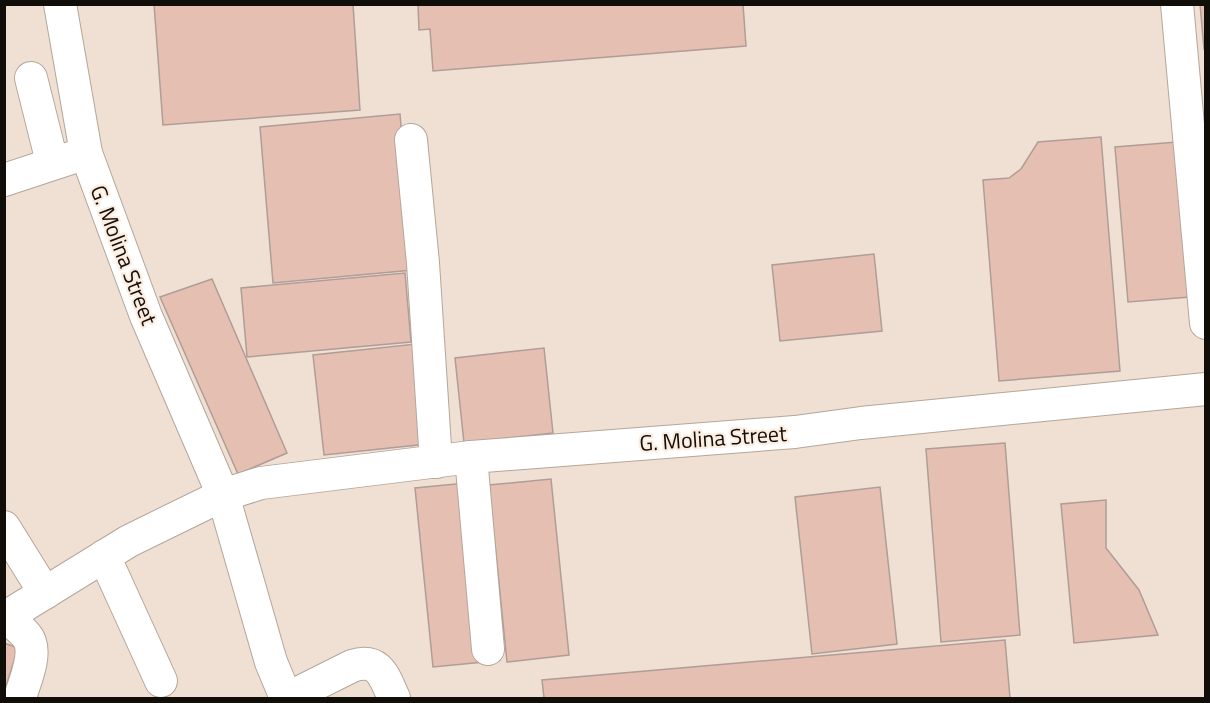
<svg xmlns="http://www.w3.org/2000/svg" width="1210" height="703" viewBox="0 0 1210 703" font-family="'Titillium Web',sans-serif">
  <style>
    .building { fill: #e6bfb3; stroke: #b09d97; stroke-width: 1.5 }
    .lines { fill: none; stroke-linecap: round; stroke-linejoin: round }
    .minor-casing { stroke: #b4a69a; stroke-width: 34 }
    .minor { stroke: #fff; stroke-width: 32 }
    .labels { text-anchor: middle; stroke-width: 4.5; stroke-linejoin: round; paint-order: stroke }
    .street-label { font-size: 22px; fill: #110d08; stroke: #fcede0 }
  </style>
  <rect width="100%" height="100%" fill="#efe0d3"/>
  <!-- building -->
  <g class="building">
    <polygon points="154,4 353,4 360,110 163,125"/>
    <polygon points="418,4 743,4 746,46 433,71 430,29 419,30"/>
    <polygon points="1200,4 1206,4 1206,49 1204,49"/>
    <polygon points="400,114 413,270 273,283 260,127"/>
    <polygon points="1101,137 1120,371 999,381 983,180 1009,178 1021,169 1038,142"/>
    <polygon points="1177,142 1190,297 1128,302 1115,147"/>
    <polygon points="874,254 882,331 780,341 772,265"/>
    <polygon points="405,273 411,342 247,357 241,288"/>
    <polygon points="212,279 287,453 238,474 160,297"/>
    <polygon points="416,344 427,444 324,455 313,355"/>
    <polygon points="544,348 553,433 464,443 455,358"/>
    <polygon points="1005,443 1020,635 941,642 926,449"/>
    <polygon points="551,479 569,655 507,662 489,485"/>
    <polygon points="466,483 484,662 433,667 415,488"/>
    <polygon points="880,487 897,644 812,654 795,497"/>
    <polygon points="1106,500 1106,548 1139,590 1158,635 1074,643 1061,504"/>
    <polygon points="1005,640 1010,698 544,698 542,680"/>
    <polygon points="4,643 18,648 4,693"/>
  </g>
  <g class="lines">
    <!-- minor casing -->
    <g class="minor-casing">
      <g id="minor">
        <polyline points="60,4 86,153 146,316 223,495 271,662 286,698"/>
        <polyline points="1177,4 1206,323"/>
        <polyline points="31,78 49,150"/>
        <polyline points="411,140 423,263 436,462"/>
        <polyline points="4,180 86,153"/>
        <polyline points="471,457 488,649"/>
        <polyline points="4,527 45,593"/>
        <polyline points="104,556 161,681"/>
        <path d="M7 617C13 624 27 633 30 642 36 658 24 683 20 698"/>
        <polyline points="4,618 129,541 223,495 261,483 471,457 795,432 861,423 1206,389"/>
        <path d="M288 698 352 666C380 657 384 677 394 698"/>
      </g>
    </g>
    <!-- minor -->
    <use href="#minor" class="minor"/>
  </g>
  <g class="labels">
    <!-- street labels -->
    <g class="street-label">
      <text transform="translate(124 255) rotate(69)" y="8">G. Molina Street</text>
      <text transform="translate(713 438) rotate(-4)" y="8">G. Molina Street</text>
    </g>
  </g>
  <!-- border -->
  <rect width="1210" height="703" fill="none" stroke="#110d08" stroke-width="12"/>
</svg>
